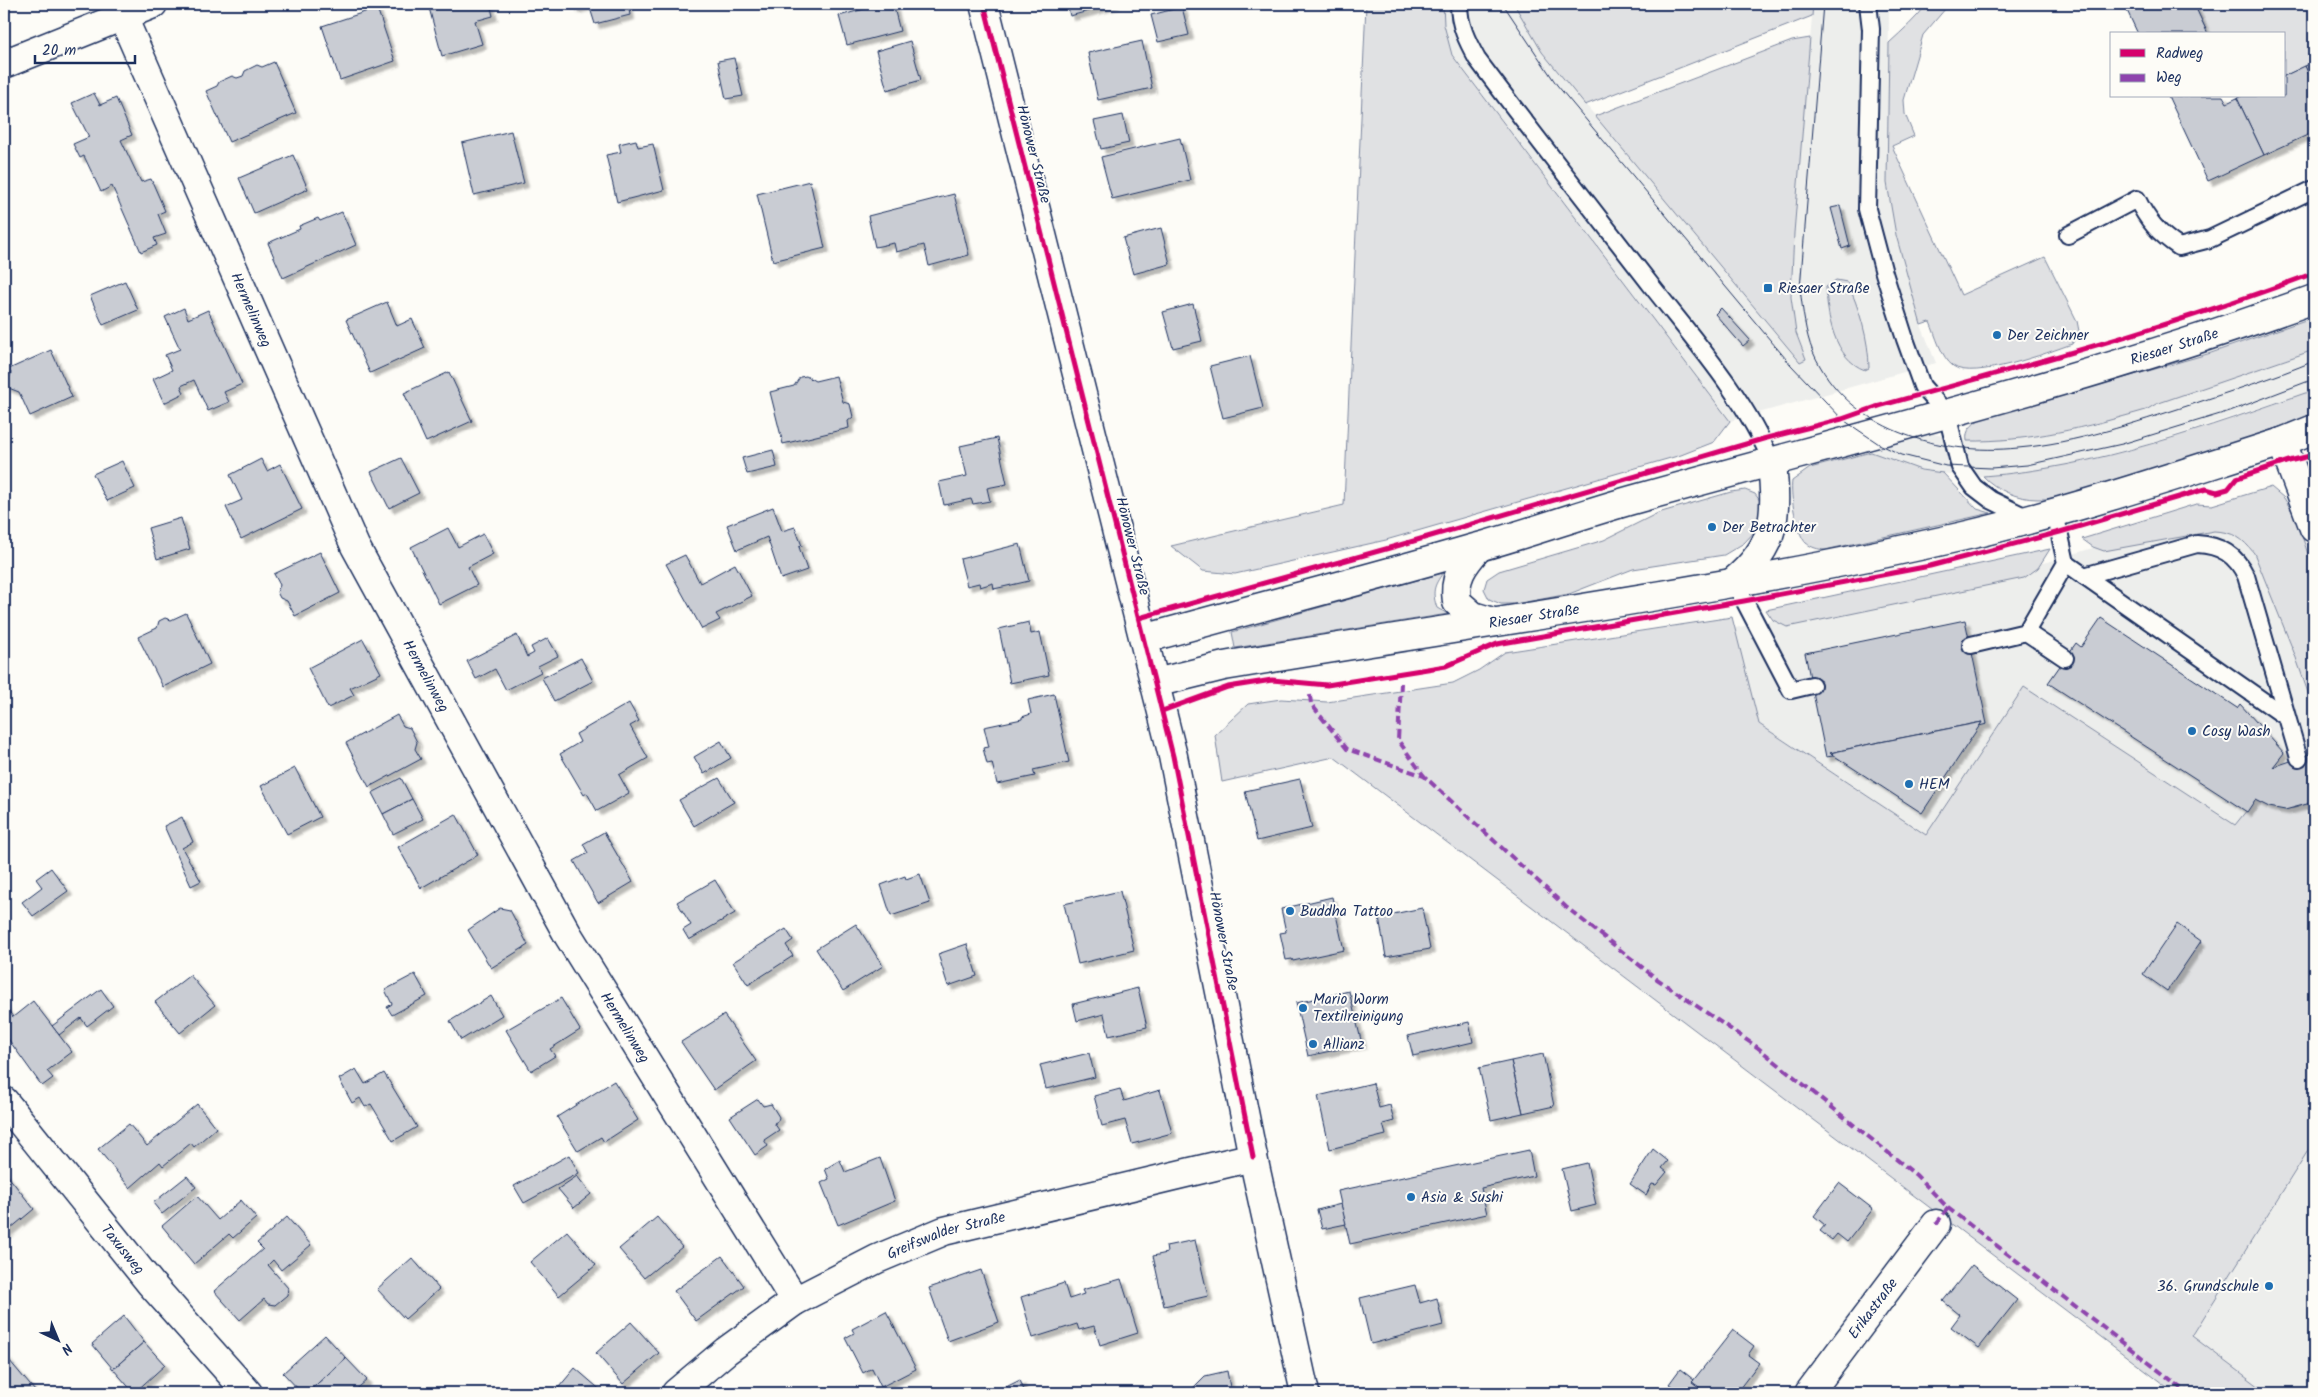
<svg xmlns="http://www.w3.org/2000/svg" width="2318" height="1397" viewBox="0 0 2318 1397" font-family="Kalam,sans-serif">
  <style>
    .built { fill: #edeeec }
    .green { fill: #e0e1e3; stroke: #7e88a0 }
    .building { fill: #c9ccd3; stroke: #1b2f5e; filter: url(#shadow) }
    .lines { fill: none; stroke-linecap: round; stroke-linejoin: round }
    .lane-casing { stroke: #1b2f5e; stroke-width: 20 }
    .street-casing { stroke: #1b2f5e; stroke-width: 31 }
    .secondary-casing { stroke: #1b2f5e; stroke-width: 31 }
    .lane { stroke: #fdfcf7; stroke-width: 16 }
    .street { stroke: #fdfcf7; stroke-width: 28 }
    .secondary { stroke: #fdfcf7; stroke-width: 28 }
    .tram { stroke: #1b2f5e; stroke-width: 1 }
    .quiet { stroke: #8e44ad; stroke-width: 4; stroke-dasharray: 8 4; stroke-linecap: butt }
    .cycleway-casing { stroke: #fdfcf7; stroke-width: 8 }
    .cycleway { stroke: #d6006c; stroke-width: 5 }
    .poi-dot { fill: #1f6fb2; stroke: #fdfcf7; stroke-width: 2 }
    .labels { text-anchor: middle; stroke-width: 4; stroke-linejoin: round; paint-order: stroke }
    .street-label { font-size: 15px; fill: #1b2f5e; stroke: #fdfcf7 }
    .poi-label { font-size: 15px; fill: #1b2f5e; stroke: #fdfcf7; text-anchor: start }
  </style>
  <defs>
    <filter id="shadow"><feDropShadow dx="4.5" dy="4.5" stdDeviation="1" flood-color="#0004"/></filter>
  </defs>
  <rect width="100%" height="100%" fill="#fdfcf7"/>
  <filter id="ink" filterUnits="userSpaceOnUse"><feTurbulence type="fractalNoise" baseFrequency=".02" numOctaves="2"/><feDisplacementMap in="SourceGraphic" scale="10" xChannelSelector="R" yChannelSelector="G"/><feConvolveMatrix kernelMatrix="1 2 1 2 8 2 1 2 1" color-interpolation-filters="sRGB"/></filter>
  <g filter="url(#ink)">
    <!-- built -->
    <g class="built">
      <polygon points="1443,4 1514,4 1542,52 1800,362 1806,359 1796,333 1792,314 1794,233 1813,4 1887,4 1889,11 1887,183 1896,235 1921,325 1936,363 1730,421 1452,54 1444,25"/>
      <polygon points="2314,350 2314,390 2145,445 2065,466 2024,473 1983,476 1935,473 1904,465 1871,452 1915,430 1967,441 1979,441 2027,438 2077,429 2146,410 2156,404"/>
      <polygon points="2252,499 2314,676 2314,877 1926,835 1727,702 1711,633 2047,562"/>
      <polygon points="2314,1141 2314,1393 2268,1393 2192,1336"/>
    </g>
    <!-- green -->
    <g class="green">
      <polygon points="1366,4 1443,4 1444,25 1452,55 1730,421 1714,442 1681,455 1386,540 1235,574 1203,571 1171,546 1344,505"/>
      <polygon points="1514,4 1813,4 1812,16 1585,105 1542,52"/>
      <path d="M1927 4H1944L1946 8 1923 35 1904 100 1905 114 1914 136 1892 146 1961 295 2045 257 2077 321 2079 331 2072 344C2049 352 1973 381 1953 366 1941 357 1936 336 1930 322L1921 325 1896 235 1887 183 1889 43C1903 30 1916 19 1927 4Z"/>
      <polygon points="2194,4 2314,4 2314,62 2284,76 2284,34 2208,34"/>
      <polygon points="1810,38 1794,233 1791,297 1796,333 1806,359 1800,362 1595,116 1792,41"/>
      <path d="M1836 280 1847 282C1859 307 1869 340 1869 368L1865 370C1834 359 1827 315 1826 287Z"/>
      <path d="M2314 317V350L2156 404 2146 410C2087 427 2029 442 1967 441 1965 430 1972 425 1980 419L2211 353Z"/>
      <path d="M2314 390V415C2243 439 2173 465 2100 485 2081 490 2058 500 2037 499 2018 499 1996 490 1983 476 2098 468 2206 427 2314 390Z"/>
      <path d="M1871 452 1921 470 1943 473 1977 509 1991 513 1825 550C1818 549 1812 548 1806 543 1796 533 1790 495 1792 481L1810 468Z"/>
      <path d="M2271 487 2284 498 2296 518 2314 572V710L2295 655 2254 553C2242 538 2234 532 2214 531L2104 551 2093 547 2082 539 2196 504 2212 505Z"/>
      <polygon points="1745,490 1755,494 1763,505 1759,527 1744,543 1724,555 1633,569 1569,594 1515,604 1501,604 1489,599 1484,589 1487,579 1499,571 1604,540 1658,513 1731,492"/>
      <polygon points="2050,549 2038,568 2024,578 1787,627 1773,620 1766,610"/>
      <path d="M1443 573C1433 586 1432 593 1437 608L1448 614 1235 648 1232 632Z"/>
      <path d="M1732 617 1759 724 1926 835 2024 687 2235 825 2255 800C2276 810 2295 814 2314 798V1141L2192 1336 2268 1393H2175L1334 757 1222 782 1215 735 1248 704 1281 699 1327 702 1453 683 1479 670 1505 652Z"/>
    </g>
    <!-- building -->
    <g class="building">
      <polygon points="428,4 490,4 493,16 475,21 482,44 442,56"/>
      <polygon points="572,4 628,4 630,15 595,24 589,5 574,9"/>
      <polygon points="882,4 893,4 900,31 847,45 839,16"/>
      <polygon points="1067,4 1115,4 1070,16"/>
      <polygon points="2124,4 2194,4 2208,34 2138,34"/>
      <polygon points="1182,7 1189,35 1158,42 1151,15"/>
      <polygon points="377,8 395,61 340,80 322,26"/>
      <polygon points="910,41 921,80 887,90 876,51"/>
      <polygon points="1142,41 1152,88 1098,100 1088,53"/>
      <polygon points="734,58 743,96 726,99 718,61"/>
      <polygon points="274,62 296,113 229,142 206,91 217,86 219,82 232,76 237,78 243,76 245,71 257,65 262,67"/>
      <polygon points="2314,62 2314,86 2305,66"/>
      <polygon points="2305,66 2314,86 2314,132 2264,155 2237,98 2242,96 2284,96 2284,76"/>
      <polygon points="94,93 100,105 116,98 132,135 121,140 141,182 151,179 165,211 158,214 166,234 154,238 157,245 141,252 112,186 101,192 84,156 80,158 73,144 89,137 72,103"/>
      <polygon points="2168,96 2223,96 2227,103 2237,98 2264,155 2208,181"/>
      <polygon points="1123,115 1129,143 1101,149 1094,121"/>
      <polygon points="511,131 524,183 474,195 462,143"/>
      <polygon points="1180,138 1190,180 1112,199 1101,157"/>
      <polygon points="636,140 638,147 653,144 664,190 617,202 606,155 621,152 619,144"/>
      <polygon points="293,155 308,189 254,213 239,178"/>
      <polygon points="810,181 825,248 773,261 757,194"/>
      <polygon points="954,194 969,255 929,266 924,245 896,252 894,243 875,247 868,216"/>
      <polygon points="1840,206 1850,246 1842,249 1831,208"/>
      <polygon points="342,212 356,245 283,278 268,243 300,229 299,226 318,218 320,221"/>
      <polygon points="1161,228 1170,264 1133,274 1123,238"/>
      <polygon points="125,281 138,310 103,325 90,296"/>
      <polygon points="387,302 397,326 412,319 425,348 370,373 346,320"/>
      <polygon points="1193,304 1202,341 1173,348 1163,312"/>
      <polygon points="184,308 188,319 208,310 242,384 224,392 229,402 208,411 194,380 181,386 184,393 164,403 153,379 172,370 165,355 180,349 165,317"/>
      <polygon points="1721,308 1750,340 1743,346 1715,314"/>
      <polygon points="51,350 72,397 30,416 19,392 6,387 11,373 9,369"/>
      <polygon points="1250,356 1263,408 1223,418 1210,366"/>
      <polygon points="449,372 472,421 426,442 404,393"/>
      <polygon points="806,376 815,381 836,376 843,402 850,404 853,417 848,421 849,428 783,444 770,392 794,386 800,377"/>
      <polygon points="997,438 1007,484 987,488 990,501 973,504 971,499 944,505 939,482 967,476 960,446"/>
      <polygon points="773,450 777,467 747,474 742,458"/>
      <polygon points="401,458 419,493 389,508 371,472"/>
      <polygon points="261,459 267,471 280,464 302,509 241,539 226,507 242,500 230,475"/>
      <polygon points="122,461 135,488 107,501 93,474"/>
      <polygon points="773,507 782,531 795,527 802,546 799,547 807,570 781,579 767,537 737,550 727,525"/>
      <polygon points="181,518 190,549 157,559 148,528"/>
      <polygon points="448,528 458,547 483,534 493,554 468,567 477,585 439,604 411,547"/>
      <polygon points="1020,544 1029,581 994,589 993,583 980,587 979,583 967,586 960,559"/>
      <polygon points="320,552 340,593 295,616 287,601 280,598 277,592 280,585 274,574"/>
      <polygon points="685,555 700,583 735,564 752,596 716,614 720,620 702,629 666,564"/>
      <polygon points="186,613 210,664 163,687 138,637 157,628 159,621 165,618 171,620"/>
      <polygon points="2101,618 2237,708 2240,704 2284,753 2273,767 2314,753 2314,798 2307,804 2285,810 2269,807 2255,800 2247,812 2048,683 2076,643 2081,647"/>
      <polygon points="1965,620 1987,724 1979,726 1982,722 1870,744 1830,753 1833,756 1826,757 1805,653"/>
      <polygon points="1029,622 1031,634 1040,632 1049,675 1010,683 999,629"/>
      <polygon points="517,635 527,657 534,653 531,647 548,638 558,656 538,666 541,672 506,690 495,669 476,679 467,661"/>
      <polygon points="363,639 381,673 350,688 354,695 328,708 308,668"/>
      <polygon points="581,658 593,681 554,701 542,678"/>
      <polygon points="1054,694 1069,762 1033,770 1035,776 997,784 992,763 987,764 983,748 989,747 984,727 1022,719 1022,717 1031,714 1028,700"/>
      <polygon points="629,703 639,721 630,726 648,758 619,775 629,793 597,811 587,793 584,795 560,754 580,742 576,734"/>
      <polygon points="397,715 403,726 410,728 417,742 415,749 421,759 369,787 346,743"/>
      <polygon points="1982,722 1922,813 1830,753 1870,744"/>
      <polygon points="721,741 731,758 704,774 694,757"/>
      <polygon points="295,768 320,817 287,834 261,786"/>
      <polygon points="401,778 412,799 383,814 372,793"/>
      <polygon points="719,778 734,802 694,826 679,800"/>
      <polygon points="1300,779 1312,828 1257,841 1245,791"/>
      <polygon points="412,799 423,819 393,834 383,814"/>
      <polygon points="456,814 478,855 421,888 398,847"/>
      <polygon points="182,817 193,842 182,848 201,881 191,886 164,826"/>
      <polygon points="604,832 633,882 598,903 574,861 588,853 583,844"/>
      <polygon points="51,868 68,891 33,916 22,902 42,887 36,879"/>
      <polygon points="920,874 930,903 891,916 881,885 905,876 906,879"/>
      <polygon points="715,880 735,913 689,940 683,930 691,925 677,902"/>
      <polygon points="1120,891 1134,950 1078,964 1064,904"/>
      <polygon points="1332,897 1344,950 1293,961 1292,959 1286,960 1280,933 1286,932 1281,909"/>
      <polygon points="500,908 510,910 528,945 491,968 468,930"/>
      <polygon points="1422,908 1430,949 1386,957 1379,917"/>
      <polygon points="856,924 883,966 843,991 816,949"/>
      <polygon points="2177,924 2201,941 2167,991 2143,974"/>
      <polygon points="786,929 793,940 786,945 793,956 748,985 733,962"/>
      <polygon points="967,944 977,976 948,986 938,954"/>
      <polygon points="415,974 427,996 392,1015 387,1007 392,1004 385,990"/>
      <polygon points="190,975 215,1005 180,1033 155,1002"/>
      <polygon points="1138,988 1147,1027 1109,1036 1104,1014 1077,1021 1073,1004"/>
      <polygon points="101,989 113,1006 87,1026 81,1018 59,1035 52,1026"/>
      <polygon points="1349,991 1362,1044 1308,1056 1296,1003"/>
      <polygon points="491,996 502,1015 461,1040 450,1021"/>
      <polygon points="561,998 580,1030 550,1049 555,1056 531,1071 506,1030"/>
      <polygon points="33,1001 72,1052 47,1071 53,1078 42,1086 6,1036 4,1036 4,1005 13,1017"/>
      <polygon points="724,1015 756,1061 714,1090 681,1042"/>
      <polygon points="1469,1022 1473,1042 1413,1056 1408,1036"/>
      <polygon points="1089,1053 1095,1077 1046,1089 1040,1065"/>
      <polygon points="1543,1054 1554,1106 1523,1113 1511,1061"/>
      <polygon points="1511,1061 1523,1113 1491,1120 1479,1068"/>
      <polygon points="356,1069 365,1084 384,1073 417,1127 393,1141 371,1104 365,1107 360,1098 352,1103 339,1079"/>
      <polygon points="614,1081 638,1120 604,1142 601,1137 578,1151 557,1117"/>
      <polygon points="1373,1083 1379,1108 1390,1105 1394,1121 1383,1124 1386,1135 1330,1149 1318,1096"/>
      <polygon points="1120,1089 1124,1101 1160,1090 1172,1133 1132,1144 1125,1120 1102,1126 1094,1096"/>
      <polygon points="758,1099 763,1106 771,1104 779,1117 778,1121 774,1123 779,1130 764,1140 768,1146 755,1155 730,1117"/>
      <polygon points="197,1104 216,1128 194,1147 191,1143 163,1166 160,1162 130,1188 98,1149 129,1124 147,1146"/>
      <polygon points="1653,1149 1668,1161 1662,1168 1667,1172 1656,1185 1652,1184 1646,1195 1630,1184"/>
      <polygon points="1529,1150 1534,1176 1481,1188 1487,1214 1350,1244 1338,1191"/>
      <polygon points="569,1155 579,1173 524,1203 514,1186"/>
      <polygon points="880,1158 895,1201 838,1225 821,1183 829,1179 825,1169 840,1160 845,1172"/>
      <polygon points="1587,1163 1596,1205 1572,1211 1562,1169"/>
      <polygon points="4,1171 34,1209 4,1234"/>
      <polygon points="187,1176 196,1187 162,1214 153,1203"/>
      <polygon points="577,1176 591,1194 574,1208 558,1189"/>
      <polygon points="1839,1183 1873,1209 1847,1242 1837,1234 1832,1240 1820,1231 1825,1225 1814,1216"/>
      <polygon points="197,1196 218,1220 241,1200 256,1218 233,1238 229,1234 194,1264 162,1226"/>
      <polygon points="1341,1204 1346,1224 1322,1229 1317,1210"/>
      <polygon points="287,1217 311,1245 281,1270 273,1260 268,1265 288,1288 287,1295 275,1305 268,1304 264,1299 240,1320 214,1291 263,1249 257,1243"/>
      <polygon points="657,1217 682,1247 644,1278 619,1249"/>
      <polygon points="567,1231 596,1265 559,1296 530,1262"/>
      <polygon points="1195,1240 1208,1296 1164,1306 1153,1256 1167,1253 1166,1246"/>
      <polygon points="722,1256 744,1286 696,1321 674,1291"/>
      <polygon points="412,1258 439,1289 405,1319 377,1289"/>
      <polygon points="1972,1265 2017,1300 1979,1348 1951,1327 1960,1315 1943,1301"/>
      <polygon points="981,1270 999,1322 948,1341 929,1288"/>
      <polygon points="1121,1279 1138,1333 1100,1345 1094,1326 1079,1330 1077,1324 1033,1338 1021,1297 1064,1283 1069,1299 1084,1294 1082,1290"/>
      <polygon points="1415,1285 1420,1303 1437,1298 1443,1325 1371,1344 1360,1298"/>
      <polygon points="886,1311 916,1369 881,1387 872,1368 863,1373 845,1338 854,1333 852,1329"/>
      <polygon points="124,1316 144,1342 113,1369 92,1344"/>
      <polygon points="631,1322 659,1353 623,1384 596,1353"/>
      <polygon points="1733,1330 1754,1346 1748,1355 1759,1363 1736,1393 1707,1393 1692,1382"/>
      <polygon points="325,1335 346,1358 307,1393 302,1393 283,1373"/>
      <polygon points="144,1342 165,1365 134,1393 113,1369"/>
      <polygon points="4,1354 35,1391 32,1393 4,1393"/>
      <polygon points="346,1358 367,1380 352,1393 307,1393"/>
      <polygon points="575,1368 604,1393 554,1393"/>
      <polygon points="1680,1369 1694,1380 1692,1382 1707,1393 1681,1393 1669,1384"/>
      <polygon points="1227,1371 1231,1393 1175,1393 1192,1389 1205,1376"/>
      <polygon points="1020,1380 1025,1393 994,1393"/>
    </g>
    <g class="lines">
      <!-- lane casing -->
      <g class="lane-casing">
        <g id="lane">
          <path d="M1459 4C1459 25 1467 41 1477 59 1534 135 1593 210 1651 285 1694 340 1746 398 1772 463"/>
          <polyline points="1868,4 1871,29 1867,209 1884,273 1905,339 1922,386 1947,414 1960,467 1974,487 1991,500 2030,519"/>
          <path d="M2068 235 2137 199C2147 220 2159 234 2179 247L2210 239 2314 189"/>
          <polyline points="2066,563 2286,717"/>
          <path d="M2084 576 2197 544C2221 545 2236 555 2246 576L2299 758"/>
          <polyline points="1734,581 1791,690 1812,685"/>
          <polyline points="2026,632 2065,658"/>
          <polyline points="1971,645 2026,632 2066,563 2055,513"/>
        </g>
      </g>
      <!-- street casing -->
      <g class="street-casing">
        <g id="street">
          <path id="s1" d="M122 15 355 546 568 935 795 1301"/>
          <polyline points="4,64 153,4"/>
          <polyline points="2282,442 2314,528"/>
          <path id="s2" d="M4 1101 151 1284 248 1393"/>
          <path id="s3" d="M676 1393 726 1351 795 1301 877 1259 944 1231 1253 1157"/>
          <path id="s4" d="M1809 1393 1936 1224"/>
        </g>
      </g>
      <!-- secondary casing -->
      <g class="secondary-casing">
        <g id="secondary">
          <polyline points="984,4 1173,756 1253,1157 1305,1393"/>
          <path d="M1478 548C1463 565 1453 578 1457 602L1473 616 1493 622"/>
          <path d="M1734 581C1777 546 1777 515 1772 463"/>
          <path id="s5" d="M1144 639C1255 608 1365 580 1475 548 1530 533 1584 513 1639 498 1865 435 2094 379 2314 299"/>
          <path id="s6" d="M1155 683 1224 666C1471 624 1720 592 1964 536 2072 511 2177 475 2282 442L2314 429"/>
        </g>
      </g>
      <!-- lane -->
      <use href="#lane" class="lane"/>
      <!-- street -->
      <use href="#street" class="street"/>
      <!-- secondary -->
      <use href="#secondary" class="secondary"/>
      <!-- tram -->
      <g class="tram">
        <polyline points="1503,4 1557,85 1791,365 1842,419 1879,444 1902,455 1946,466 1991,468 2027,465 2122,444 2230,411 2314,379"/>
        <path d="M1823 4 1800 289C1803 311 1805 332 1813 352 1847 430 1940 456 2018 448 2077 443 2134 423 2190 405 2231 391 2274 378 2314 361"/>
      </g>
      <!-- quiet -->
      <g class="quiet">
        <polyline points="1401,683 1398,740 1424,776"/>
        <polyline points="1310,695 1311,704 1347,749 1424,776 1566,907 1657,979 1757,1047 1916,1175 1948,1208 2188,1393"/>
        <polyline points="1936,1224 1948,1208"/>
      </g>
      <!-- cycleway casing -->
      <g class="cycleway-casing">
        <g id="cycleway">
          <polyline points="984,4 1173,756 1253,1157"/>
          <path d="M1139 618 1400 545 1763 439 1842 419 1876 407C2023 366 2172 327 2314 273"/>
          <polyline points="1162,711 1228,687 1272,680 1327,685 1446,666 1497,644 1744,601 1930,566 2060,532 2206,489 2217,492 2228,489 2237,478 2289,461 2314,455"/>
        </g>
      </g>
      <!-- cycleway -->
      <use href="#cycleway" class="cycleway"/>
    </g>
  </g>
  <!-- markers -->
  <g class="poi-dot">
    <rect x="1763" y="283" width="10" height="10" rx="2.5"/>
    <circle cx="1997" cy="335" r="5"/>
    <circle cx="1712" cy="527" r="5"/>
    <circle cx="2192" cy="731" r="5"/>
    <circle cx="1909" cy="784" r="5"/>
    <circle cx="1290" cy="911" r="5"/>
    <circle cx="1303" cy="1008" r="5"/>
    <circle cx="1313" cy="1044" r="5"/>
    <circle cx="1411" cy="1197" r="5"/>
    <circle cx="2269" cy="1286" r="5"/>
  </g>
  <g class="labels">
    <!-- street labels -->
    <g class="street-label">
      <text transform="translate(1034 154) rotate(76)" y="5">Hönower Straße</text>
      <text dy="5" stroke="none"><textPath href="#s1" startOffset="322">Hermelinweg</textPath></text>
      <text dy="5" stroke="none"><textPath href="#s5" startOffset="1071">Riesaer Straße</textPath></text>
      <text transform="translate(1133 546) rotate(76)" y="5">Hönower Straße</text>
      <text dy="5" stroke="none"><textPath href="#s6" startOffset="385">Riesaer Straße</textPath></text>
      <text dy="5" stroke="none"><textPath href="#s1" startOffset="728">Hermelinweg</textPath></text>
      <text transform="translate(1224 941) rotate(79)" y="5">Hönower Straße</text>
      <text dy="5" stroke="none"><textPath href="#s1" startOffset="1132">Hermelinweg</textPath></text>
      <text dy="5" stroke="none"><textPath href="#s3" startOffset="316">Greifswalder Straße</textPath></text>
      <text dy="5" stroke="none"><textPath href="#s2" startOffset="190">Taxusweg</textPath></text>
      <text dy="5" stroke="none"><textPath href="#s4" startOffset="106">Erikastraße</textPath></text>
    </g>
    <!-- poi labels -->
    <g class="poi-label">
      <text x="1778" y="293">Riesaer Straße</text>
      <text x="2007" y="340">Der Zeichner</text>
      <text x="1722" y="532">Der Betrachter</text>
      <text x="2202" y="736">Cosy Wash</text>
      <text x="1919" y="789">HEM</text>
      <text x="1300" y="916">Buddha Tattoo</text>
      <text x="1313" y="1004">Mario Worm<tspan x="1313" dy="17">Textilreinigung</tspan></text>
      <text x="1323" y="1049">Allianz</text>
      <text x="1421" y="1202">Asia &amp; Sushi</text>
      <text x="2259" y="1291" text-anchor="end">36. Grundschule</text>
    </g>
  </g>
  <!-- margin -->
  <rect width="2318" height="1397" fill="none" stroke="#fdfcf7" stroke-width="20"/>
  <rect x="10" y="10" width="2298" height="1377" fill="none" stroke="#1b2f5e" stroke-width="2" filter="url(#ink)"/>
  <!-- legend -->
  <rect x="2110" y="32" width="175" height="65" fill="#fdfcf7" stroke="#a3aaba"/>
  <rect x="2120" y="49" width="25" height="8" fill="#d6006c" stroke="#a3aaba"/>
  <text x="2156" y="58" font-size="15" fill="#1b2f5e">Radweg</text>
  <rect x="2120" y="74" width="25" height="8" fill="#8e44ad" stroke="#a3aaba"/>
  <text x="2156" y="82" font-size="15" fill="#1b2f5e">Weg</text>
  <!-- north arrow -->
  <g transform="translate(58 1340) rotate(136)" stroke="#fdfcf7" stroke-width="4" paint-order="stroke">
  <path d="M0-4L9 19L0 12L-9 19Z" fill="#1b2f5e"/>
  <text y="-8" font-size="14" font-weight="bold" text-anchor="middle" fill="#1b2f5e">N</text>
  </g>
  <!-- scale -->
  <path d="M35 55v8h100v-8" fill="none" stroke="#1b2f5e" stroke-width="2.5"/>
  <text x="42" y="55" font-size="15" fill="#1b2f5e" stroke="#fdfcf7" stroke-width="4" paint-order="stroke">20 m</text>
</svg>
